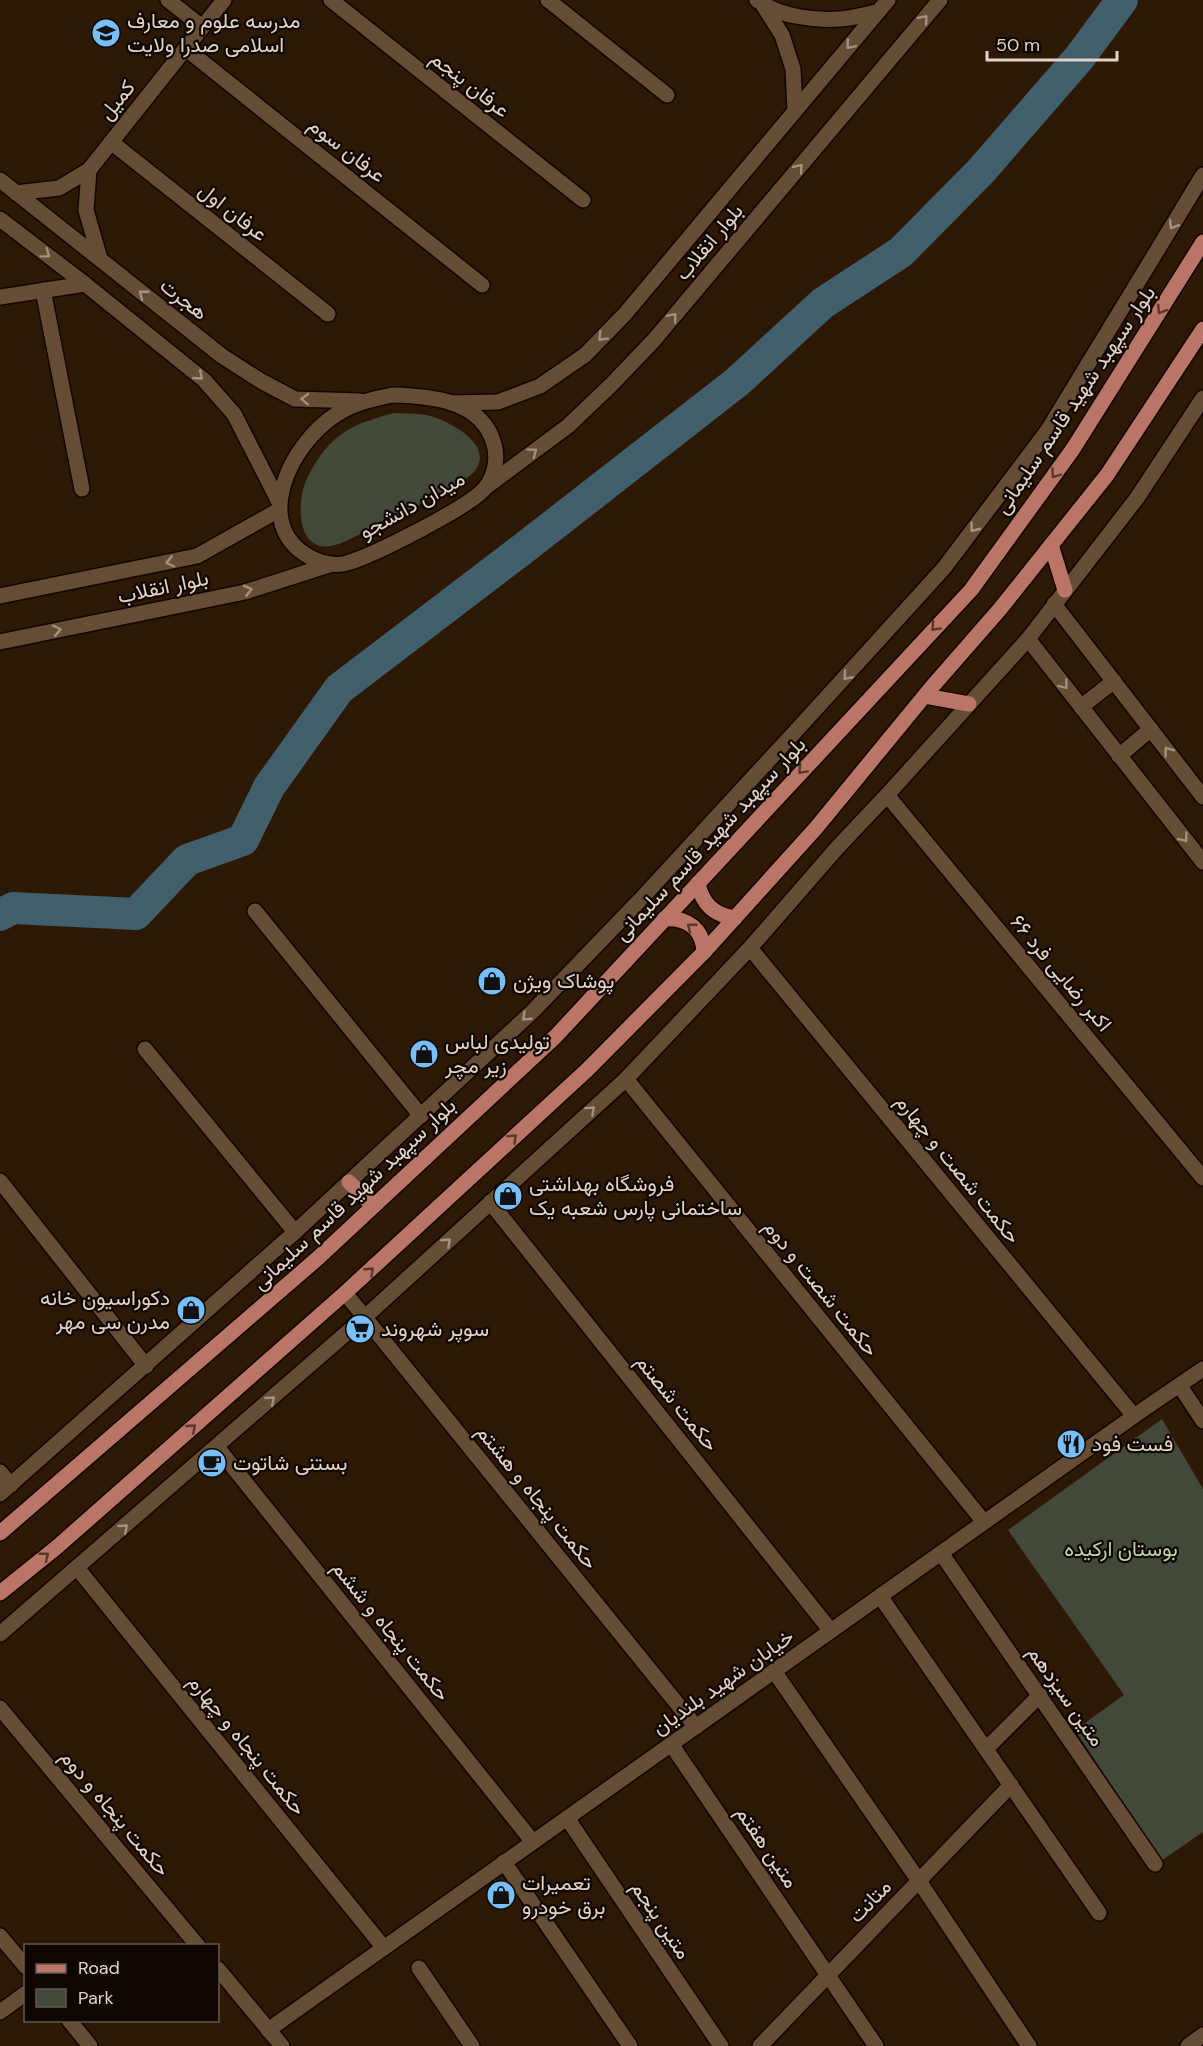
<svg xmlns="http://www.w3.org/2000/svg" width="1203" height="2046" viewBox="0 0 1203 2046" font-family="'DM Sans',Vazirmatn,sans-serif">
  <style>
    .green { fill: #42483a }
    .lines { fill: none; stroke-linecap: round; stroke-linejoin: round }
    .river { stroke: #405e6b; stroke-width: 32 }
    .street-casing { stroke: #140400; stroke-width: 18 }
    .secondary-casing { stroke: #140400; stroke-width: 18 }
    .primary-casing { stroke: #140400; stroke-width: 18 }
    .street { stroke: #644c35; stroke-width: 15 }
    .secondary { stroke: #644c35; stroke-width: 15 }
    .primary { stroke: #b97566; stroke-width: 15 }
    .oneway { stroke: #a3907e }
    .oneway2 { stroke: #5b382e }
    .labels { text-anchor: middle; stroke-width: 4.5; stroke-linejoin: round; paint-order: stroke }
    .poi-label { font-size: 21px; fill: #e2d3c6; stroke: #0e0601; text-anchor: start }
    .street-label { font-size: 21px; fill: #e2d3c6; stroke: #0e0601 }
    .park-label { font-size: 21px; fill: #c0d6a5; stroke: #0e0601 }
  </style>
  <rect width="100%" height="100%" fill="#2d1803"/>
  <!-- green -->
  <g class="green">
    <path d="M394 413C406 414 420 413 431 416 450 422 493 444 476 469 474 473 469 476 466 479 433 498 399 516 364 532 354 537 342 544 331 546 297 551 297 505 305 483 311 469 321 452 333 441 352 424 370 420 394 413Z"/>
    <polygon points="1162,1419 1203,1489 1203,1832 1161,1861 1075,1730 1124,1695 1008,1530"/>
  </g>
  <g class="lines">
    <!-- river -->
    <polyline class="river" points="0,915 13,908 136,914 187,860 243,840 269,787 339,689 524,548 737,382 823,303 901,252 981,171 1079,58 1122,0"/>
    <!-- street casing -->
    <g class="street-casing">
      <g id="street">
        <polyline points="168,0 202,27"/>
        <polyline points="331,0 583,200"/>
        <polyline points="548,0 667,95"/>
        <polyline points="185,48 482,285"/>
        <polyline points="111,142 328,314"/>
        <polyline points="43,290 82,489"/>
        <polyline points="1054,604 1203,797"/>
        <polyline points="1028,639 1203,862"/>
        <polyline points="1081,707 1114,681"/>
        <polyline points="1119,756 1151,729"/>
        <polyline points="887,795 1203,1178"/>
        <polyline points="255,911 421,1116"/>
        <polyline points="750,948 1134,1416"/>
        <polyline points="145,1049 295,1232"/>
        <polyline points="626,1079 984,1522"/>
        <polyline points="0,1181 146,1366"/>
        <polyline points="490,1202 831,1631"/>
        <polyline points="345,1293 696,1727"/>
        <polyline points="1180,1386 1203,1421"/>
        <polyline points="217,1447 533,1842"/>
        <polyline points="0,1472 11,1485"/>
        <polyline points="941,1553 1155,1864"/>
        <polyline points="78,1569 384,1948"/>
        <polyline points="880,1596 1099,1913"/>
        <polyline points="774,1671 919,1881 1029,2046"/>
        <polyline points="671,1744 876,2046"/>
        <polyline points="986,1749 1040,1695"/>
        <polyline points="567,1818 721,2046"/>
        <polyline points="504,1862 630,2046"/>
        <polyline points="0,1936 26,1967"/>
        <polyline points="419,1968 472,2046"/>
        <polyline points="0,2012 26,1993"/>
        <polyline points="69,2020 90,2046"/>
        <polyline points="760,2046 1011,1785"/>
      </g>
    </g>
    <!-- secondary casing -->
    <g class="secondary-casing">
      <g id="secondary">
        <path d="M757 0C778 16 814 21 840 19 853 18 866 14 878 12"/>
        <polyline points="763,5 782,35 793,69 795,110"/>
        <polyline points="89,170 86,210 100,259"/>
        <polyline points="0,180 222,356 261,381 295,399 360,401"/>
        <polyline points="16,193 59,188 89,170 224,0"/>
        <polyline points="0,219 85,284 204,380 234,414 279,502"/>
        <polyline points="0,297 85,284"/>
        <path d="M392 395C431 396 482 400 494 444 498 458 495 475 486 487 472 506 372 556 347 563 338 566 325 564 316 560 247 530 290 443 337 414 354 403 373 399 392 395Z"/>
        <polyline points="451,403 498,402 540,386 585,355 625,314 888,0"/>
        <polyline points="486,487 568,426 612,384 654,340 940,0"/>
        <polyline points="0,596 197,556 279,510"/>
        <polyline points="0,642 245,592 332,564"/>
        <polyline points="0,1494 295,1232 532,1012 640,900 804,722 944,568 1048,430 1203,175"/>
        <polyline points="0,1634 365,1317 626,1079 750,948 837,848 887,795 1028,639 1137,498 1203,398"/>
        <polyline points="0,1708 198,1946"/>
        <polyline points="218,1969 282,2046"/>
        <polyline points="268,2030 1144,1409 1203,1369"/>
        <polyline points="1188,2046 1203,2035"/>
      </g>
    </g>
    <!-- primary casing -->
    <g class="primary-casing">
      <g id="primary">
        <polyline points="1051,545 1065,590"/>
        <polyline points="925,696 969,704"/>
        <path d="M698 883C702 904 714 915 735 918"/>
        <path d="M664 919C687 917 703 929 704 952"/>
        <polyline points="349,1182 373,1206"/>
        <polyline points="0,1533 318,1258 556,1036 971,590 1073,449 1203,242"/>
        <polyline points="0,1593 57,1547 345,1293 587,1070 704,952 816,828 931,688 1000,609 1107,475 1203,329"/>
      </g>
    </g>
    <!-- street -->
    <use href="#street" class="street"/>
    <!-- secondary -->
    <use href="#secondary" class="secondary"/>
    <!-- primary -->
    <use href="#primary" class="primary"/>
  </g>
  <!-- one-way arrows -->
  <defs><path id="oneway-chevron" d="M-2-3.5L2.5 0L-2 3.5" fill="none" stroke-width="1.6" stroke-linecap="round" stroke-linejoin="round" transform="scale(1.5)"/></defs>
  <g class="oneway">
    <use href="#oneway-chevron" transform="translate(924 19) rotate(-50)"/>
    <use href="#oneway-chevron" transform="translate(850 45) rotate(130)"/>
    <use href="#oneway-chevron" transform="translate(799 168) rotate(-50)"/>
    <use href="#oneway-chevron" transform="translate(1173 225) rotate(121)"/>
    <use href="#oneway-chevron" transform="translate(46 254) rotate(37)"/>
    <use href="#oneway-chevron" transform="translate(143 294) rotate(-142)"/>
    <use href="#oneway-chevron" transform="translate(673 317) rotate(-50)"/>
    <use href="#oneway-chevron" transform="translate(602 337) rotate(134)"/>
    <use href="#oneway-chevron" transform="translate(199 376) rotate(41)"/>
    <use href="#oneway-chevron" transform="translate(305 399) rotate(-178)"/>
    <use href="#oneway-chevron" transform="translate(533 452) rotate(-37)"/>
    <use href="#oneway-chevron" transform="translate(974 528) rotate(127)"/>
    <use href="#oneway-chevron" transform="translate(170 562) rotate(168)"/>
    <use href="#oneway-chevron" transform="translate(248 590) rotate(-15)"/>
    <use href="#oneway-chevron" transform="translate(57 630) rotate(-12)"/>
    <use href="#oneway-chevron" transform="translate(847 676) rotate(132)"/>
    <use href="#oneway-chevron" transform="translate(1064 685) rotate(52)"/>
    <use href="#oneway-chevron" transform="translate(1168 751) rotate(-127)"/>
    <use href="#oneway-chevron" transform="translate(1184 838) rotate(52)"/>
    <use href="#oneway-chevron" transform="translate(526 1017) rotate(137)"/>
    <use href="#oneway-chevron" transform="translate(591 1110) rotate(-42)"/>
    <use href="#oneway-chevron" transform="translate(447 1242) rotate(-43)"/>
    <use href="#oneway-chevron" transform="translate(271 1400) rotate(-41)"/>
    <use href="#oneway-chevron" transform="translate(124 1528) rotate(-41)"/>
  </g>
  <g class="oneway2">
    <use href="#oneway-chevron" transform="translate(1161 310) rotate(122)"/>
    <use href="#oneway-chevron" transform="translate(1055 474) rotate(126)"/>
    <use href="#oneway-chevron" transform="translate(935 627) rotate(133)"/>
    <use href="#oneway-chevron" transform="translate(802 770) rotate(133)"/>
    <use href="#oneway-chevron" transform="translate(691 927) rotate(-141)"/>
    <use href="#oneway-chevron" transform="translate(513 1138) rotate(-43)"/>
    <use href="#oneway-chevron" transform="translate(370 1271) rotate(-43)"/>
    <use href="#oneway-chevron" transform="translate(192 1428) rotate(-41)"/>
    <use href="#oneway-chevron" transform="translate(45 1556) rotate(-39)"/>
  </g>
  <!-- icons -->
  <defs>
    <g id="school-disc" transform="scale(1.5)"><circle r="9.5" fill="#78bff7" stroke="#0e0601"/><path d="M0-5L7-2L0 1L-7-2ZM-4 1L0 2.5L4 1V4Q0 6-4 4Z" fill="#111"/></g>
    <g id="shop-disc" transform="scale(1.5)"><circle r="9.5" fill="#78bff7" stroke="#0e0601"/><path d="M-5-2.5h2.3a2.7 3.5 0 0 1 5.4 0H5L5.5 6h-11ZM-1.5-2.5h3a1.5 2.3 0 0 0-3 0Z" fill="#111"/></g>
    <g id="supermarket-disc" transform="scale(1.5)"><circle r="9.5" fill="#78bff7" stroke="#0e0601"/><path d="M-6-5.5h2.5l.6 2H6L4.5 2H-2.5L-4.4-4H-6ZM-1.5 3.2a1.3 1.3 0 1 0 .1 0ZM3 3.2a1.3 1.3 0 1 0 .1 0Z" fill="#111"/></g>
    <g id="restaurant-disc" transform="scale(1.5)"><circle r="9.5" fill="#78bff7" stroke="#0e0601"/><path d="M-5-6h1v4h1v-4h1v4h1v-4h1v5L-1.5 .5V6h-2V.5L-5-1ZM5-6V6H3V1.5H1.5Q1.5-4 5-6Z" fill="#111"/></g>
    <g id="cafe-disc" transform="scale(1.5)"><circle r="9.5" fill="#78bff7" stroke="#0e0601"/><path d="M-5.5-4.5H6V0H3Q3 3.5 0 3.5H-2.5Q-5.5 3.5-5.5 0ZM3-3.2v2h1.7v-2ZM-6 4.5H4V6H-6Z" fill="#111"/></g>
  </defs>
  <g fill-rule="evenodd">
    <use href="#school-disc" x="106" y="33"/>
    <use href="#shop-disc" x="492" y="981"/>
    <use href="#shop-disc" x="424" y="1054"/>
    <use href="#shop-disc" x="508" y="1196"/>
    <use href="#shop-disc" x="191" y="1310"/>
    <use href="#supermarket-disc" x="360" y="1329"/>
    <use href="#restaurant-disc" x="1071" y="1444"/>
    <use href="#cafe-disc" x="212" y="1463"/>
    <use href="#shop-disc" x="501" y="1895"/>
  </g>
  <g class="labels">
    <!-- poi labels -->
    <g class="poi-label">
      <text x="127" y="28">مدرسه علوم و معارف<tspan x="127" dy="24">اسلامی صدرا ولایت</tspan></text>
      <text x="513" y="988">پوشاک ویژن</text>
      <text x="445" y="1049">تولیدی لباس<tspan x="445" dy="24">زیر مچر</tspan></text>
      <text x="529" y="1191">فروشگاه بهداشتی<tspan x="529" dy="24">ساختمانی پارس شعبه یک</tspan></text>
      <text x="170" y="1305" text-anchor="end">دکوراسیون خانه<tspan x="170" dy="24">مدرن سی مهر</tspan></text>
      <text x="381" y="1336">سوپر شهروند</text>
      <text x="1092" y="1451">فست فود</text>
      <text x="233" y="1470">بستنی شاتوت</text>
      <text x="522" y="1890">تعمیرات<tspan x="522" dy="24">برق خودرو</tspan></text>
    </g>
    <!-- street labels -->
    <g class="street-label">
      <text transform="translate(470 84) rotate(38)" y="7">عرفان پنجم</text>
      <text transform="translate(117 100) rotate(-51)" y="7">کمیل</text>
      <text transform="translate(347 150) rotate(38)" y="7">عرفان سوم</text>
      <text transform="translate(233 212) rotate(38)" y="7">عرفان اول</text>
      <text transform="translate(709 242) rotate(-50)" y="7">بلوار انقلاب</text>
      <text transform="translate(184 299) rotate(38)" y="7">هجرت</text>
      <text transform="translate(1075 400) rotate(-56)" y="7">بلوار سپهبد شهید قاسم سلیمانی</text>
      <text transform="translate(412 505) rotate(-29)" y="7">میدان دانشجو</text>
      <text transform="translate(163 587) rotate(-12)" y="7">بلوار انقلاب</text>
      <text transform="translate(710 839) rotate(-47)" y="7">بلوار سپهبد شهید قاسم سلیمانی</text>
      <text transform="translate(1061 973) rotate(50)" y="7">۶۶ اکبر رضایی فرد</text>
      <text transform="translate(958 1169) rotate(51)" y="7">حکمت شصت و چهارم</text>
      <text transform="translate(354 1194) rotate(-43)" y="7">بلوار سپهبد شهید قاسم سلیمانی</text>
      <text transform="translate(821 1288) rotate(51)" y="7">حکمت شصت و دوم</text>
      <text transform="translate(677 1403) rotate(51)" y="7">حکمت شصتم</text>
      <text transform="translate(537 1497) rotate(51)" y="7">حکمت پنجاه و هشتم</text>
      <text transform="translate(391 1631) rotate(51)" y="7">حکمت پنجاه و ششم</text>
      <text transform="translate(723 1682) rotate(-35)" y="7">خیابان شهید بلندیان</text>
      <text transform="translate(1066 1696) rotate(55)" y="7">متین سیزدهم</text>
      <text transform="translate(247 1745) rotate(51)" y="7">حکمت پنجاه و چهارم</text>
      <text transform="translate(115 1813) rotate(50)" y="7">حکمت پنجاه و دوم</text>
      <text transform="translate(767 1847) rotate(56)" y="7">متین هفتم</text>
      <text transform="translate(870 1901) rotate(-46)" y="7">متانت</text>
      <text transform="translate(661 1920) rotate(56)" y="7">متین پنجم</text>
    </g>
    <!-- park labels -->
    <g class="park-label">
      <text x="1121" y="1556">بوستان ارکیده</text>
    </g>
  </g>
  <!-- legend -->
  <rect x="24" y="1944" width="195" height="78" fill="#0e0601" stroke="#635850" stroke-width="1.5"/>
  <rect x="36" y="1964" width="30" height="9" fill="#b97566" stroke="#635850" stroke-width="1.5"/>
  <text x="78" y="1974" font-size="18" fill="#e2d3c6">Road</text>
  <rect x="36" y="1989" width="30" height="18" fill="#42483a" stroke="#635850" stroke-width="1.5"/>
  <text x="78" y="2004" font-size="18" fill="#e2d3c6">Park</text>
  <!-- scale -->
  <path d="M987 51v9h130v-9" fill="none" stroke="#e2d3c6" stroke-width="3"/>
  <text x="996" y="51" font-size="18" fill="#e2d3c6" stroke="#0e0601" stroke-width="4.5" paint-order="stroke">50 m</text>
</svg>
